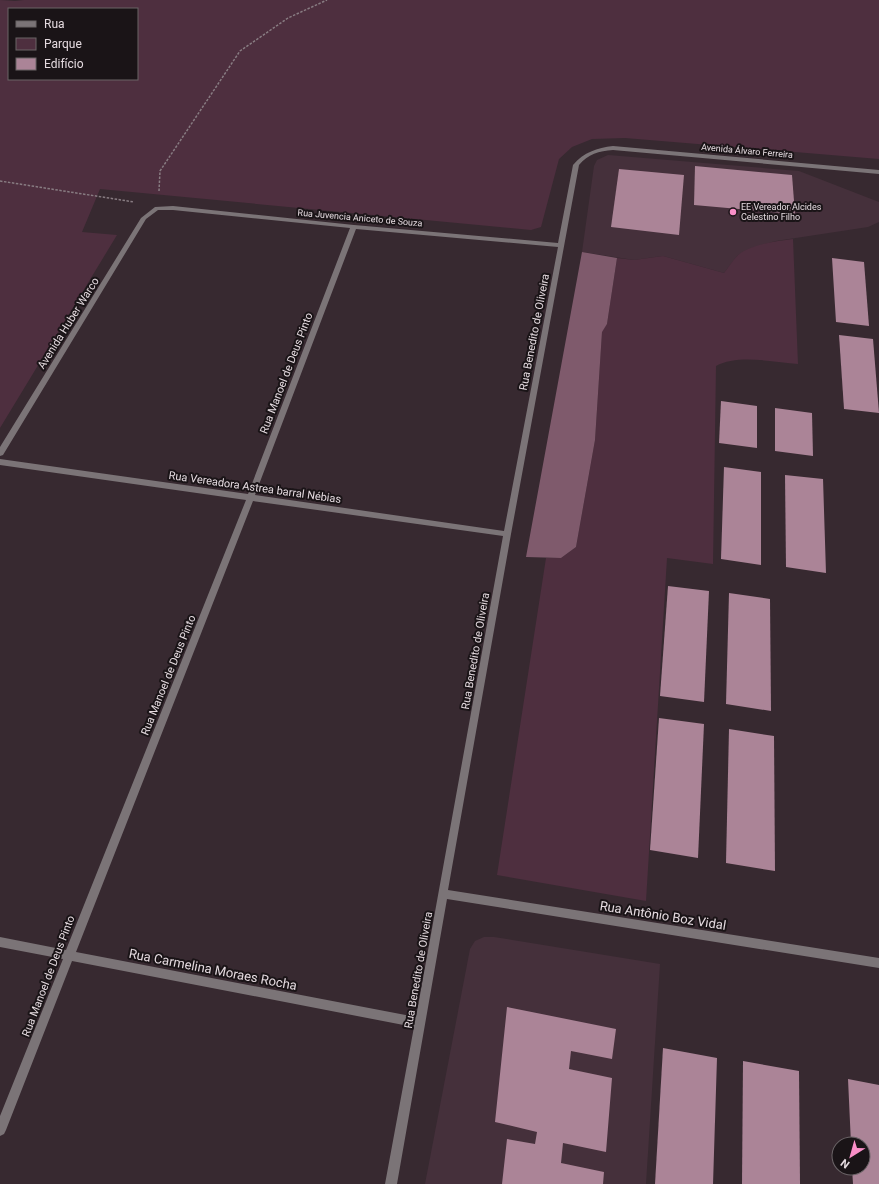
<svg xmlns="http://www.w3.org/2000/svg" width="879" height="1184" viewBox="0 0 879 1184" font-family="Roboto,sans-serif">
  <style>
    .built { fill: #45303b }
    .green { fill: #4e2f3f; fill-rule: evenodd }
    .forest { fill: #7f5a6c }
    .building { fill: #ab8497 }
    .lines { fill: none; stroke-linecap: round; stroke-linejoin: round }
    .path { stroke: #887c82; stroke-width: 1.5; stroke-dasharray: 2.5 1.5; stroke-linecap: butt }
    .minor { fill: #7b7477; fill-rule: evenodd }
    .poi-dot { fill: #fa8fc8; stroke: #1a1417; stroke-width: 1.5 }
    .labels { text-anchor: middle; stroke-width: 4; stroke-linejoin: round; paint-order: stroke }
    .far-street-label { font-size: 9px; fill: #e5dbe0; stroke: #1a1417 }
    .far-poi-label { font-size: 9px; fill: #e5dbe0; stroke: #1a1417; text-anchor: start }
    .street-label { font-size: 11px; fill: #e5dbe0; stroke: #1a1417 }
    .near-street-label { font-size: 13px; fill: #e5dbe0; stroke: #1a1417 }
  </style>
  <rect width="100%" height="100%" fill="#372930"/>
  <!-- built -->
  <g class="built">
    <polygon points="608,155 799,171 879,202 879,222 868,227 776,241 752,248 738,255 724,273 663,256 634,260 582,252 594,166 597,160"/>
    <polygon points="484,937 494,937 660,964 646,1184 425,1184 470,949 475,941"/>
  </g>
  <!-- green -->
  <g class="green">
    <path d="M0 0 15 1 24 0H879V159L625 138 592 139 572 147 559 159 541 227 531 230 100 189 82 232 117 235 0 428ZM9 9H137V79H9Z"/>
    <path d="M793 239 798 364C774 362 737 354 716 366L713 564 667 558 646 901 497 875 546 558H561L576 547 595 440 602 331 607 324 617 258 634 260 663 256 724 273C728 268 733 260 738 255 752 244 776 241 793 239Z"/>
  </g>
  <!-- forest -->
  <polygon class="forest" points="582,252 617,258 607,324 602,332 595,440 576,547 561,558 526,557"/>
  <!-- building -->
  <g class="building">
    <polygon points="695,166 792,175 795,214 694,205"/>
    <polygon points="619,169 684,175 679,235 611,227"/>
    <polygon points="832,258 864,262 869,326 836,322"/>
    <polygon points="839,335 873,339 879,413 844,409"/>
    <polygon points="721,401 757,406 757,448 719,443"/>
    <polygon points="775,408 812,413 813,456 775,451"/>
    <polygon points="724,467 761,472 761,565 721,559"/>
    <polygon points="785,475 823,479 826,573 786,567"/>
    <polygon points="668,586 709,591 704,702 660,696"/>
    <polygon points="729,593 770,599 771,711 726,704"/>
    <polygon points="659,718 704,724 698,858 650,850"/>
    <polygon points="729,729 774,736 775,871 726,863"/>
    <polygon points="507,1007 616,1029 612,1059 571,1051 569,1069 612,1078 606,1152 563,1143 561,1163 604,1172 603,1184 502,1184 507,1139 535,1144 537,1132 495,1122"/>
    <polygon points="663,1048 717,1058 713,1184 655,1184"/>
    <polygon points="743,1061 799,1071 800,1184 742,1184"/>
    <polygon points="848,1079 879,1085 879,1184 853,1184 852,1168 863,1168 863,1144 851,1144"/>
  </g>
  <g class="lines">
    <!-- path -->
    <g class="path">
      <polyline points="0,181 134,202"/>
      <polyline points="159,191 160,171 240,51 288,18 327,0"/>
    </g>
    <!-- minor -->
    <path class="minor" d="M613 146 879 170V174L613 150C599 151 588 154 579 165L511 534 448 890 879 958V968L447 899 397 1184H385L414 1027 72 961 6 1130 4 1134 0 1136V1116L63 959 0 947V937L66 950 246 500 0 465V459L248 494 350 228 173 210H158L146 219 3 455 0 456V447L141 218 155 207 173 206 354 225 558 243 573 165C584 152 597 148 613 146ZM356 229 558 247 504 531 255 495ZM253 501 503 536 416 1017 76 952Z"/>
  </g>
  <!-- markers -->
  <circle class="poi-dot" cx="733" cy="212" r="4"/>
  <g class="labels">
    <!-- far-street labels -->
    <g class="far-street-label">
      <text transform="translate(747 151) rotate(5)" y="3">Avenida Álvaro Ferreira</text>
      <text transform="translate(360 218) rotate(5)" y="3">Rua Juvencia Aniceto de Souza</text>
    </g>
    <!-- far-poi labels -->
    <g class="far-poi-label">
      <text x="741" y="210">EE Vereador Alcides<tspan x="741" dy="10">Celestino Filho</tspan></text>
    </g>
    <!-- street labels -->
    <g class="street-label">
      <text transform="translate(68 323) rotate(-58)" y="4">Avenida Huber Warco</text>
      <text transform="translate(534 332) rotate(-79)" y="4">Rua Benedito de Oliveira</text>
      <text transform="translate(286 373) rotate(-69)" y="4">Rua Manoel de Deus Pinto</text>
      <text transform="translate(255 487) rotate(8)" y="4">Rua Vereadora Astrea barral Nébias</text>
      <text transform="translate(475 651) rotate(-80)" y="4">Rua Benedito de Oliveira</text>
      <text transform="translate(168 675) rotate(-68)" y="4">Rua Manoel de Deus Pinto</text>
      <text transform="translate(418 970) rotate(-80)" y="4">Rua Benedito de Oliveira</text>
      <text transform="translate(48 976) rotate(-69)" y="4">Rua Manoel de Deus Pinto</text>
    </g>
    <!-- near-street labels -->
    <g class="near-street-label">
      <text transform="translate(663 915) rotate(9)" y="5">Rua Antônio Boz Vidal</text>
      <text transform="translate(213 969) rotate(11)" y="5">Rua Carmelina Moraes Rocha</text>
    </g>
  </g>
  <!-- legend -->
  <rect x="8" y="8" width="130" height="72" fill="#1a1417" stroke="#6b6467"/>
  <rect x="16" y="21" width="20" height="6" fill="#7b7477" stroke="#6b6467"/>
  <text x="44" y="28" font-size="12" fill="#e5dbe0">Rua</text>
  <rect x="16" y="38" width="20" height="12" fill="#4e2f3f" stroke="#6b6467"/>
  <text x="44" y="48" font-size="12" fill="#e5dbe0">Parque</text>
  <rect x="16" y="58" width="20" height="12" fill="#ab8497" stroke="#6b6467"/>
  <text x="44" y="68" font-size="12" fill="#e5dbe0">Edifício</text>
  <!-- north arrow -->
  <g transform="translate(851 1156) rotate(217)"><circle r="19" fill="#1a1417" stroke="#6b6467"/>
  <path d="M0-3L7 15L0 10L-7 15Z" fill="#fa8fc8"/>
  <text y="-6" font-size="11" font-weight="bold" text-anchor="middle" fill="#e5dbe0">N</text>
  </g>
</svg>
